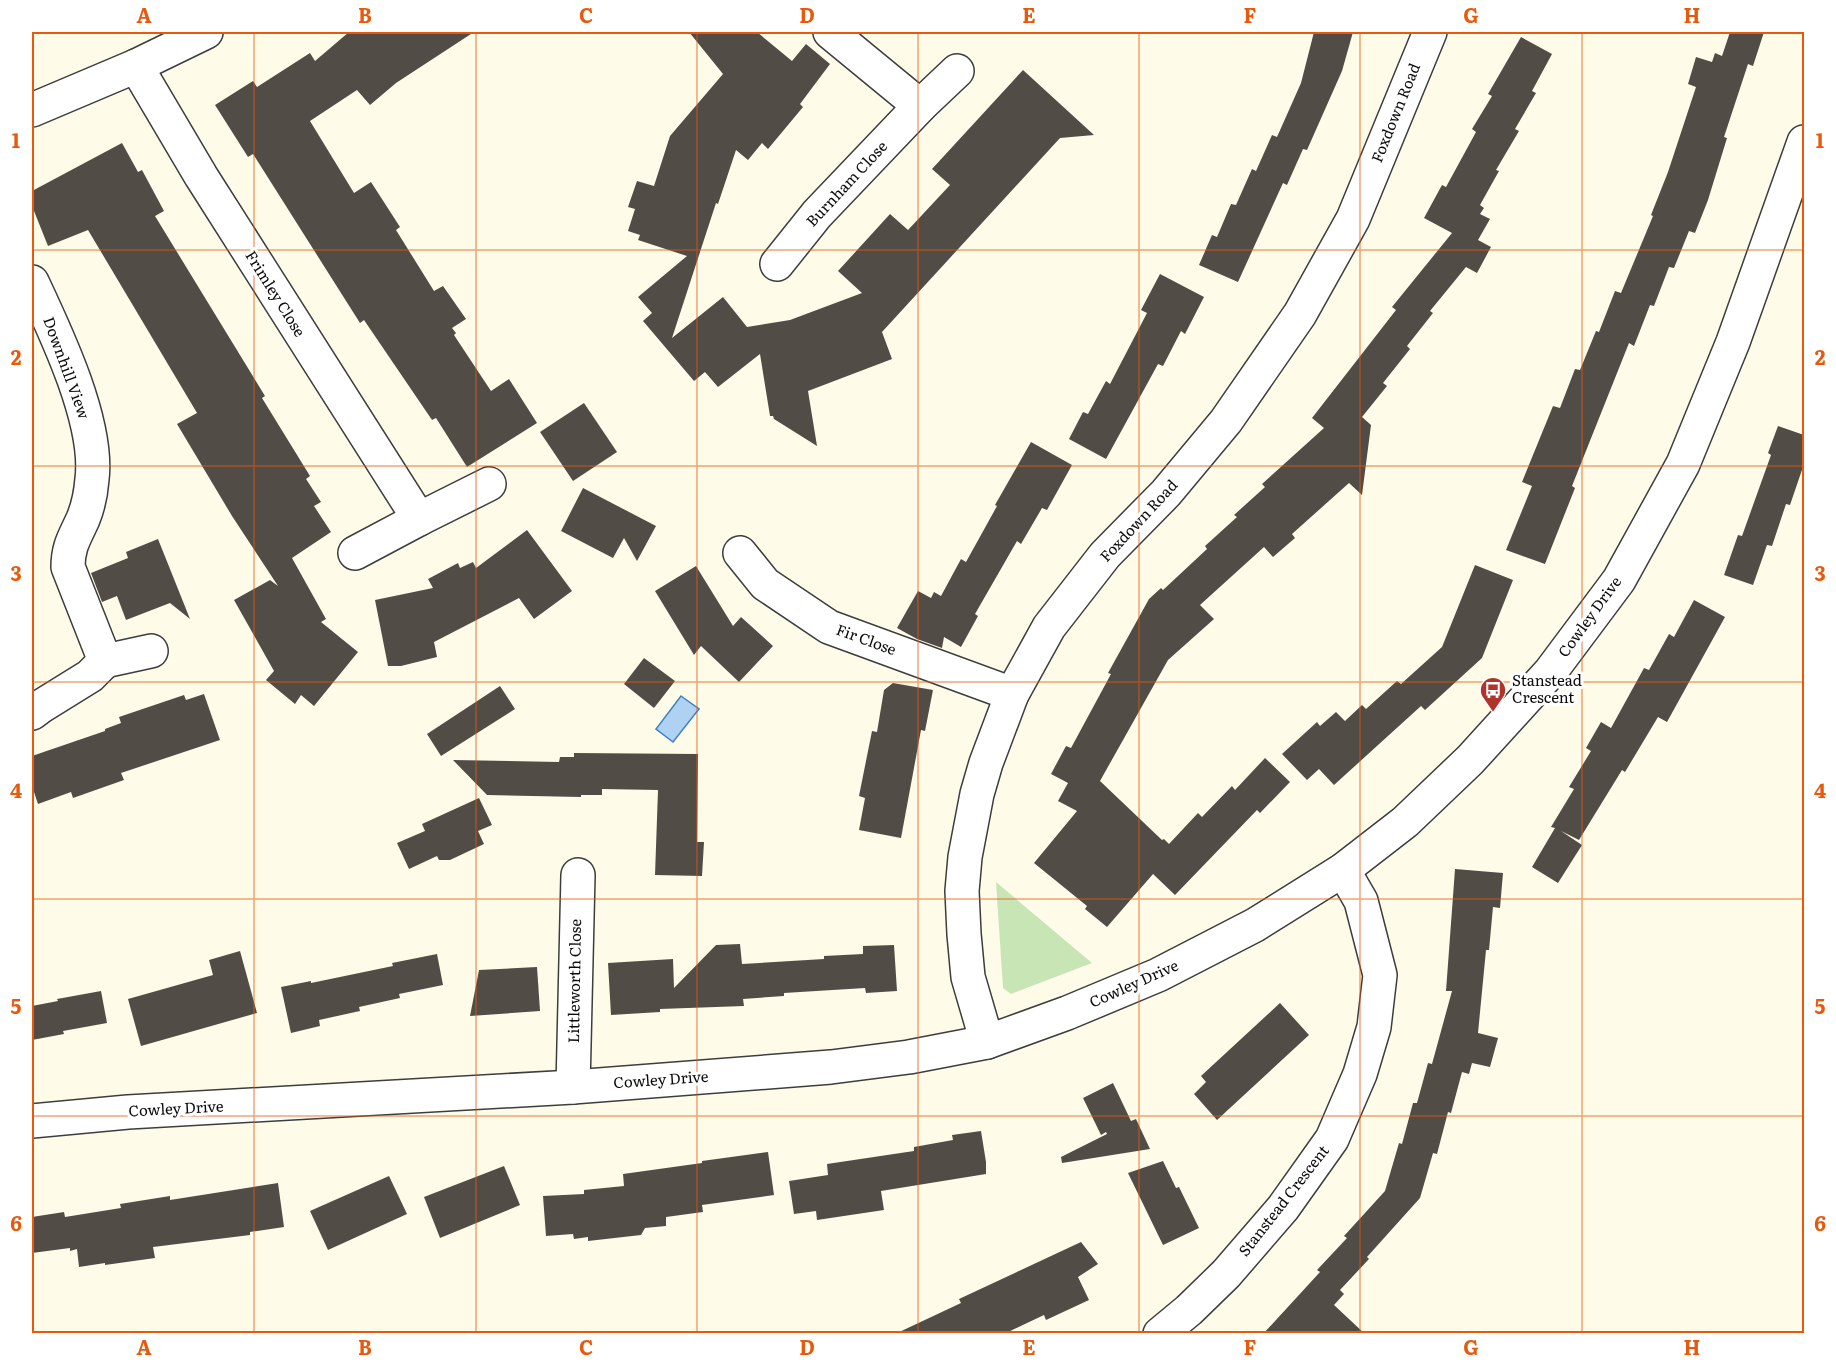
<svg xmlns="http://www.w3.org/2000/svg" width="1836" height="1365" viewBox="0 0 1836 1365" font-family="Literata,serif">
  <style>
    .green { fill: #c8e5b5 }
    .water { fill: #b0d2f2; stroke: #3b7fc4; stroke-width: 1.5 }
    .building { fill: #524c47 }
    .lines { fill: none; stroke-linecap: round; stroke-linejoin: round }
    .minor-casing { stroke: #3d3d3d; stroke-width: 36 }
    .minor { stroke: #fff; stroke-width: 33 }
    .grid { fill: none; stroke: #e8590c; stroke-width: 1.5; stroke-opacity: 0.55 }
    .labels { text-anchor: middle; stroke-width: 6; stroke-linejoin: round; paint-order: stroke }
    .street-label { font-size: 15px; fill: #0a0a0a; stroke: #fff }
    .poi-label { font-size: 15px; fill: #0a0a0a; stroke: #fff; text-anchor: start }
    .neatline { fill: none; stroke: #e8590c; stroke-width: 2 }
    .grid-label { font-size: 20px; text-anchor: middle; font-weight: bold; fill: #e8590c }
  </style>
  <rect width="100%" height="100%" fill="#fefce8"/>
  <!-- green -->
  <polygon class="green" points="996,882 1092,963 1011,994 1003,988"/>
  <!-- water -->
  <polygon class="water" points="681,696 699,709 673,742 656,729"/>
  <!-- building -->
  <g class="building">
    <polygon points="349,32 474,32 396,83 370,105 357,90 310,121 354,193 371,182 400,227 396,230 434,291 443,286 466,319 452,328 456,333 454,335 491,391 509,379 537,423 467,467 436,418 432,420 364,320 360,323 253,154 248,157 215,105 253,81 257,87 310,53 315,61"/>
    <polygon points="689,32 757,32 792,61 806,44 830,64 800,104 803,107 768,149 762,143 748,160 736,150 718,204 716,203 672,338 723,297 747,327 790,320 862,293 838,271 890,214 908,230 950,185 932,169 1023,70 1094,135 1060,138 882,332 892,359 808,391 817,446 774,419 773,416 770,416 760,354 718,387 705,372 694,381 643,321 652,313 638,297 687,256 638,240 640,235 628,231 635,209 628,207 637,181 654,186 670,136 723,74"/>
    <polygon points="1314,32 1353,32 1342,71 1307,150 1303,149 1287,185 1283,183 1238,282 1199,265 1212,235 1217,237 1231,204 1236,205 1252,169 1256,171 1272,135 1277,137 1301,83"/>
    <polygon points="1730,32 1764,32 1753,66 1748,64 1724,137 1727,138 1708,200 1695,233 1689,231 1674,268 1669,267 1654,306 1650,305 1634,346 1629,343 1572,486 1575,488 1545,564 1506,550 1532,486 1522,482 1553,406 1560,408 1575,369 1580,370 1596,331 1599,332 1615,291 1621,293 1653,216 1651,215 1668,172 1696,87 1688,84 1696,57 1712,62 1715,53 1722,56"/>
    <polygon points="1521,37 1552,54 1532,91 1536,93 1515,129 1519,131 1496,170 1499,171 1480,205 1484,208 1480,214 1490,219 1478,240 1491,247 1477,273 1466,267 1430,311 1433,313 1407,346 1410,349 1383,383 1387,386 1362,417 1371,425 1362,495 1349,483 1292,534 1295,538 1273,557 1264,547 1200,605 1214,619 1168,660 1100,781 1162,840 1164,839 1169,844 1198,813 1202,817 1232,786 1235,790 1265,758 1290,782 1260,813 1257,810 1175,895 1153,874 1107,927 1085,909 1087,906 1034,863 1077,811 1058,801 1068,783 1051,774 1066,746 1071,748 1111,674 1108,673 1149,599 1161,588 1163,590 1207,549 1205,546 1237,517 1234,515 1265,487 1262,484 1324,428 1312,418 1396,310 1392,307 1452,233 1424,218 1442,185 1446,187 1476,132 1472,129 1492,96 1488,94"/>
    <polygon points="122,143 138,172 142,170 164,211 155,216 265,396 262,398 310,476 306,479 321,502 314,506 331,532 292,558 326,619 321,622 358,652 314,706 301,695 295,704 266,680 274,671 234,600 270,580 278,586 232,516 177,424 197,413 88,230 48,246 32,206 32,191"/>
    <polygon points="1160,274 1204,297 1185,334 1181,331 1163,366 1158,364 1106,459 1069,439 1083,412 1088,414 1106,381 1110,384 1147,313 1141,310"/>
    <polygon points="584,403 617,452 573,481 540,432"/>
    <polygon points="1778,426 1804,435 1804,464 1790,505 1786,504 1772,546 1767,545 1753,585 1724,575 1738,535 1742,536 1771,455 1768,453"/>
    <polygon points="1031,442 1072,465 1047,510 1042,508 1021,544 1017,541 975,614 978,616 961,647 944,637 942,648 917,639 897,628 918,591 931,598 934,592 941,596 961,559 966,562 997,506 995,505"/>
    <polygon points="583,488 656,526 637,561 624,538 613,558 561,531"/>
    <polygon points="527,530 572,591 534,619 519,598 434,642 437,657 401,666 388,666 375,600 433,588 428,579 458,563 460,568 473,562 476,568"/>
    <polygon points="158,539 190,619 170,603 126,620 117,596 102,602 91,573 128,558 126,552"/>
    <polygon points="1475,565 1513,580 1482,658 1425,710 1421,706 1334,785 1319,769 1307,780 1282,754 1317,722 1320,726 1336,712 1345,721 1362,705 1366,709 1397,681 1401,684 1442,647"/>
    <polygon points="696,566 733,626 741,617 773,646 739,682 701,646 694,655 655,591"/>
    <polygon points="1694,600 1725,617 1667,722 1658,717 1625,772 1622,770 1579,840 1561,831 1582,845 1558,883 1532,867 1555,828 1551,827 1574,789 1569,787 1591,751 1586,748 1601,722 1611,728 1644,668 1649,670 1669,634 1674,637"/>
    <polygon points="644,658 675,681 654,708 624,684"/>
    <polygon points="893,683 933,690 925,731 921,730 901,838 859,830 865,798 859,796 872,731 877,732 884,690"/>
    <polygon points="500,686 515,709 441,756 427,734"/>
    <polygon points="204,694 220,740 121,773 124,780 73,798 71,792 38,804 32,786 32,756 105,731 105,729 121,723 119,717 184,695 186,700"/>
    <polygon points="574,753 698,754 697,842 704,842 702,876 655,875 658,790 602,789 602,795 581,795 581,797 487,795 453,760 559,762 560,757 574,757"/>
    <polygon points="479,798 492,825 478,831 484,844 450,860 439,860 437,856 409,869 397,843 425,831 422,824"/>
    <polygon points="1455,869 1503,873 1500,908 1493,907 1489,950 1486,950 1478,1033 1498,1038 1490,1067 1472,1063 1469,1074 1462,1072 1451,1113 1448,1112 1437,1154 1433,1153 1420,1198 1367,1257 1369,1259 1340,1290 1344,1294 1334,1305 1365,1334 1263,1334 1320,1272 1317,1270 1347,1238 1344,1236 1385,1191 1399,1143 1402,1144 1413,1103 1417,1103 1428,1063 1432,1064 1452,991 1446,991"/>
    <polygon points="740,944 742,964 824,959 824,956 863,954 863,946 894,945 897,991 866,993 865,988 784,993 784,996 743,999 744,1006 660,1009 660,1012 611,1015 608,963 673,959 674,988 716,945"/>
    <polygon points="240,951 257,1013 141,1046 128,999 213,975 209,960"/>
    <polygon points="437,954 443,985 399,994 400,998 359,1007 360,1011 319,1020 320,1026 291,1033 281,987 311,981 311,983 393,966 392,963"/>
    <polygon points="537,967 540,1011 470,1016 479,970"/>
    <polygon points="101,991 107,1023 63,1031 64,1034 32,1040 32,1006 58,1001 57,999"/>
    <polygon points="1280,1003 1309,1035 1217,1120 1194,1094 1206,1082 1201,1076"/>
    <polygon points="1113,1083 1131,1121 1136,1119 1150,1149 1062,1163 1061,1157 1107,1134 1106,1132 1101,1135 1083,1098"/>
    <polygon points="981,1131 986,1162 986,1174 881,1191 884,1210 817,1220 816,1211 794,1214 789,1181 828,1175 827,1164 914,1151 914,1147 953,1140 952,1135"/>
    <polygon points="768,1152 774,1195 702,1205 703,1212 666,1217 666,1226 645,1228 641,1235 588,1241 588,1237 574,1239 573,1234 546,1236 543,1196 584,1194 584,1190 624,1186 623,1174 702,1163 702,1161"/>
    <polygon points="1163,1161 1176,1188 1179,1187 1199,1228 1163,1245 1128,1173"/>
    <polygon points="504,1166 520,1205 440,1238 424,1197"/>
    <polygon points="389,1176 407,1214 328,1250 310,1211"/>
    <polygon points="278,1183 284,1227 250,1232 250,1235 153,1247 155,1258 105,1265 105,1263 79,1267 77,1249 70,1251 70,1248 32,1253 32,1217 64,1212 65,1217 121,1208 120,1204 170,1196 170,1200"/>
    <polygon points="1081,1242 1098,1264 1078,1277 1089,1300 1046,1320 1044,1315 1004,1334 895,1334 961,1303 959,1299"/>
  </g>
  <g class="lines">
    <!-- minor casing -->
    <g class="minor-casing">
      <g id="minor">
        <polyline points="136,66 201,176 419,519"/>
        <polyline points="920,106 957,71"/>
        <polyline points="32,110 136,66 206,32"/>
        <polyline points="777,264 817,214 920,106 830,32"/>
        <path d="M32 282C56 333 99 423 92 479 91 492 88 507 83 519 75 537 68 546 68 567L105 661 151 651"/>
        <polyline points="355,553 419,519 489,484"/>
        <polyline points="740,553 765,584 829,627 1012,694"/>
        <polyline points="32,713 40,707 90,676 105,661"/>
        <polyline points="987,1042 968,977 964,934 962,891 965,857 977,794 986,763 1012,694 1049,627 1105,555 1166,493 1226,421 1300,314 1353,219 1430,32"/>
        <polyline points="573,1087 578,875"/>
        <polyline points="32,1121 128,1112 573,1087 831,1067 909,1057 987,1042 1067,1013 1158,975 1255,925 1343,870 1405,822 1470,760 1551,671 1619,580 1683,464 1733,342 1804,142"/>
        <polyline points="1160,1334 1189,1310 1226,1274 1283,1208 1332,1139 1360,1074 1374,1027 1380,975 1361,901 1343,870"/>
      </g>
    </g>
    <!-- minor -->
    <use href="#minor" class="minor"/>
  </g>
  <!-- grid -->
  <path class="grid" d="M254 32V1334M476 32V1334M697 32V1334M918 32V1334M1139 32V1334M1360 32V1334M1582 32V1334M32 250H1804M32 466H1804M32 682H1804M32 899H1804M32 1116H1804"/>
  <!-- icons -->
  <defs>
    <g id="bus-pin" transform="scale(1.35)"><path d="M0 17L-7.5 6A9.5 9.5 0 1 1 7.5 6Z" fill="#b0342b" stroke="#fff"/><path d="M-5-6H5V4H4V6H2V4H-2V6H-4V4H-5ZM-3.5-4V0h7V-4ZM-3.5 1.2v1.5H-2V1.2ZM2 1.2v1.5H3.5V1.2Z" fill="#fff"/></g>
  </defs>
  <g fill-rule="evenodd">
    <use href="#bus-pin" x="1493" y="690"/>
  </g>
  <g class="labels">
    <!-- street labels -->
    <g class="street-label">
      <text transform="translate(1396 113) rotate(-68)" y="5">Foxdown Road</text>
      <text transform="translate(847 184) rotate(-47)" y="5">Burnham Close</text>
      <text transform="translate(275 294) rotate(58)" y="5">Frimley Close</text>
      <text transform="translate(66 368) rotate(70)" y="5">Downhill View</text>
      <text transform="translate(1139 521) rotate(-47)" y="5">Foxdown Road</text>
      <text transform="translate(1590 617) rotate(-54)" y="5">Cowley Drive</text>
      <text transform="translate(866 640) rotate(20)" y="5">Fir Close</text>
      <text transform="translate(575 981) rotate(-89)" y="5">Littleworth Close</text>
      <text transform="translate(1134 984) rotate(-24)" y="5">Cowley Drive</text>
      <text transform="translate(661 1080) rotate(-4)" y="5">Cowley Drive</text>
      <text transform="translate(176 1109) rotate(-3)" y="5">Cowley Drive</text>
      <text transform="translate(1284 1201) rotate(-52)" y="5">Stanstead Crescent</text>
    </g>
    <!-- poi labels -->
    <g class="poi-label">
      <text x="1512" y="686">Stanstead<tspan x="1512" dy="17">Crescent</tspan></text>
    </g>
  </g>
  <!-- border -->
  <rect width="1836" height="1365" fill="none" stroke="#ffffff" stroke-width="66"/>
  <rect x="33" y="33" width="1770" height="1299" class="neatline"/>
  <g class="grid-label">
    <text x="144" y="23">A</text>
    <text x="365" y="23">B</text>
    <text x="586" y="23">C</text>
    <text x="807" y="23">D</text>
    <text x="1029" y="23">E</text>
    <text x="1250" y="23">F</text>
    <text x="1471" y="23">G</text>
    <text x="1692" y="23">H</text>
    <text x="16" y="148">1</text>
    <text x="1820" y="148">1</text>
    <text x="16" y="365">2</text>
    <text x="1820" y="365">2</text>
    <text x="16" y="581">3</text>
    <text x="1820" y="581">3</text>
    <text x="16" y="798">4</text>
    <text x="1820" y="798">4</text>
    <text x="16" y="1014">5</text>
    <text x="1820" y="1014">5</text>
    <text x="16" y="1231">6</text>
    <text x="1820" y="1231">6</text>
    <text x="144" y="1355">A</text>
    <text x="365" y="1355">B</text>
    <text x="586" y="1355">C</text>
    <text x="807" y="1355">D</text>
    <text x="1029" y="1355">E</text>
    <text x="1250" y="1355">F</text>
    <text x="1471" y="1355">G</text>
    <text x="1692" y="1355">H</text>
  </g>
</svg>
